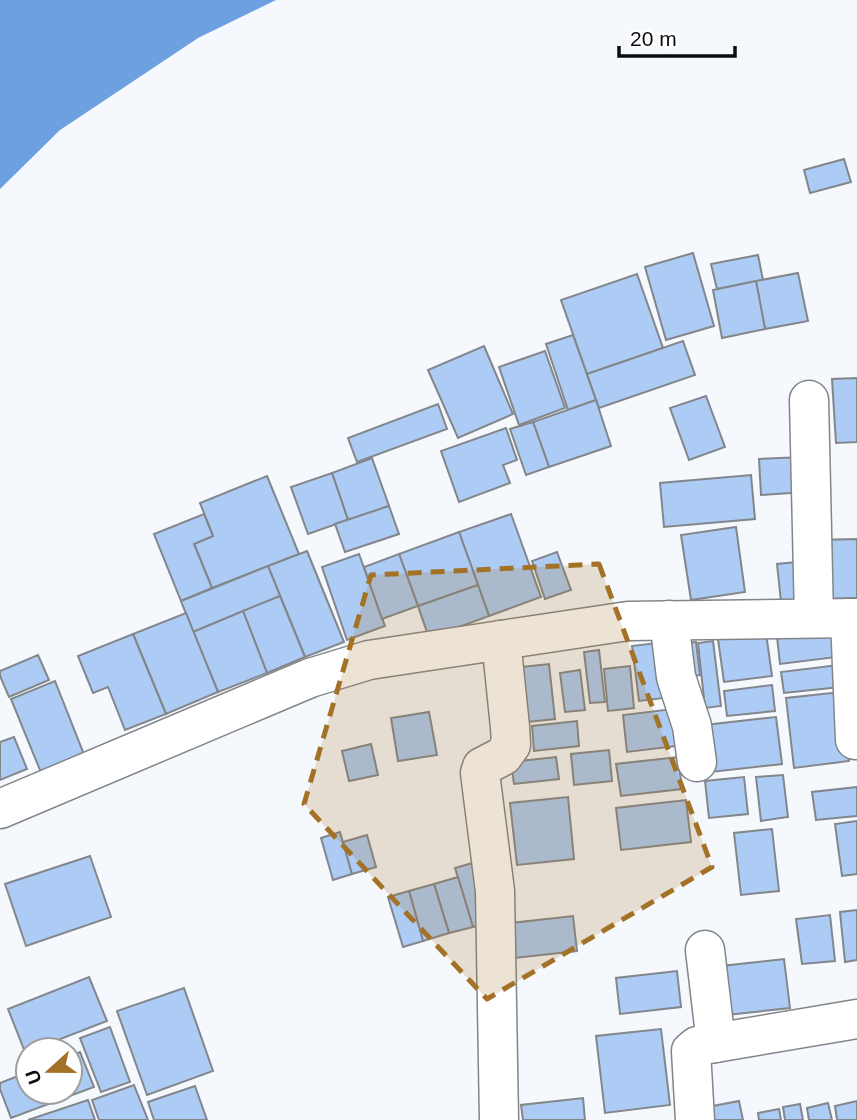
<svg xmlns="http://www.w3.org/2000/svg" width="857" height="1120" viewBox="0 0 857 1120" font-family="Arial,sans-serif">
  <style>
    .water { fill: #6ca0e1 }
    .building { fill: #acccf5; stroke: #83868a; stroke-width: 2 }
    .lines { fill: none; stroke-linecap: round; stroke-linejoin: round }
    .minor-casing { stroke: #828589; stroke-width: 41 }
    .minor { stroke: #fff; stroke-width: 38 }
    .marked { fill: #a37227; fill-opacity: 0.2; stroke: #a37227; stroke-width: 5; stroke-dasharray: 14 9; stroke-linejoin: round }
  </style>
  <rect width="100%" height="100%" fill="#f5f8fd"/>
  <!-- water -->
  <polygon class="water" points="0,0 276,0 198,38 60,130 0,189"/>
  <!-- building -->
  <g class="building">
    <polygon points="844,159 851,182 810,193 804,170"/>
    <polygon points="693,253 714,326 666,340 645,267"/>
    <polygon points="758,255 763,280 717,289 711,264"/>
    <polygon points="798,273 808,321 765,329 756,281"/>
    <polygon points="637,274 663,348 587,374 561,300"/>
    <polygon points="756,281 765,329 722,338 713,290"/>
    <polygon points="573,335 596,400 568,410 546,344"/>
    <polygon points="683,341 695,375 599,408 587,374"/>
    <polygon points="484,346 513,414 458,438 428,370"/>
    <polygon points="545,351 565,408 519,425 499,367"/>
    <polygon points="857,378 857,442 836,443 832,379"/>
    <polygon points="706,396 725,447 689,460 670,408"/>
    <polygon points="596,400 611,446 549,467 533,422"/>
    <polygon points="438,404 447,429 357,462 348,438"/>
    <polygon points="533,422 549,467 526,475 510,429"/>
    <polygon points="506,428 517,460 503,465 510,483 459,502 441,451"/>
    <polygon points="803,457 804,492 761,495 759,459"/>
    <polygon points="372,458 389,506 348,520 332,473"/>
    <polygon points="332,473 348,520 308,534 291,487"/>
    <polygon points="751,475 755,519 664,527 660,483"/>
    <polygon points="267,476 299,554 212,588 194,544 213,536 200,503"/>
    <polygon points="389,506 399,534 345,552 335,524"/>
    <polygon points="204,514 213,536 194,544 212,588 181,601 154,534"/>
    <polygon points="511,514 541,597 489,616 459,532"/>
    <polygon points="736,527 745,592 691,600 681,535"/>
    <polygon points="459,532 478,585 418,606 399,554"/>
    <polygon points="857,539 857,598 820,599 818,540"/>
    <polygon points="307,551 344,642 305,657 268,566"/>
    <polygon points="557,552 571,590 545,599 532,561"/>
    <polygon points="359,554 385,626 347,640 322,567"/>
    <polygon points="399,554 418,606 382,619 364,567"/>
    <polygon points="807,561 811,599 781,602 777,564"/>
    <polygon points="268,566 280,596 193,632 181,601"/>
    <polygon points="478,585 489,616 429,638 418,606"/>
    <polygon points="280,596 305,657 267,673 243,611"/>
    <polygon points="243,611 267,673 218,692 193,632"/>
    <polygon points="186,613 218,692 166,714 133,634"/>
    <polygon points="842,630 845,656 780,664 777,637"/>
    <polygon points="766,633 772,676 724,682 718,639"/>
    <polygon points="133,634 166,714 125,730 108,687 93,693 78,656"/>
    <polygon points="713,641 721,706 705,708 698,643"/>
    <polygon points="665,642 672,697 639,701 632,646"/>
    <polygon points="696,642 700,675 682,677 678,643"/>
    <polygon points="599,650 605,702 590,703 584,652"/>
    <polygon points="38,655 49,680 9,697 0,676 0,671"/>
    <polygon points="549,664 555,719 528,722 522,667"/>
    <polygon points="838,665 840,687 784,693 781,672"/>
    <polygon points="630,666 634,708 608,711 604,669"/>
    <polygon points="580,670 585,710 565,712 560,673"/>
    <polygon points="55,681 85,757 42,775 11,699"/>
    <polygon points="772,685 775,711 727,716 724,691"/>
    <polygon points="841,692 849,761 794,768 786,698"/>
    <polygon points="681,708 685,745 627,752 623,715"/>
    <polygon points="429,712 437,755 398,761 391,718"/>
    <polygon points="776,717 782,764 711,772 705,725"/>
    <polygon points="577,721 579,746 534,751 532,726"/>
    <polygon points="14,737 27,769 0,780 0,742"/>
    <polygon points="371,744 378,775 349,781 342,751"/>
    <polygon points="609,750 612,781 574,785 571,754"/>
    <polygon points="556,757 559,779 514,784 511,762"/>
    <polygon points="678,757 682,789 621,796 616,764"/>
    <polygon points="783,775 788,817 761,821 756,777"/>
    <polygon points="744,777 748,814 709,818 705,781"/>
    <polygon points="857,787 857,816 816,820 812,792"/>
    <polygon points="568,797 574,859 517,865 510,803"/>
    <polygon points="686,800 691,842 621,850 616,808"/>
    <polygon points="857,821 857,874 842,876 835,824"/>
    <polygon points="772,829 779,891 741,895 734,833"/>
    <polygon points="340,832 352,874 333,880 321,838"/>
    <polygon points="367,835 376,867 352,874 343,842"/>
    <polygon points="90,856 111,917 26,946 5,884"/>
    <polygon points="476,862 493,921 473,927 455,868"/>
    <polygon points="458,877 473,927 449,933 434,884"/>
    <polygon points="434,884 449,933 423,941 409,891"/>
    <polygon points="409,891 423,941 403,947 388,897"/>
    <polygon points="857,910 857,960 845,962 840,912"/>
    <polygon points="830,915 835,961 802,964 796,919"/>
    <polygon points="573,916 577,951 515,958 511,923"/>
    <polygon points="784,959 790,1008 718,1016 713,967"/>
    <polygon points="677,971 681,1007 620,1014 616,978"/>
    <polygon points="89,977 107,1021 32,1050 28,1050 25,1052 8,1009"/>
    <polygon points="184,988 213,1071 147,1095 117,1011"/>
    <polygon points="110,1027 130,1082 101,1092 80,1038"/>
    <polygon points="661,1029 670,1105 605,1113 596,1036"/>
    <polygon points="80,1052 94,1087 11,1118 0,1089 0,1083 28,1072 28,1092 70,1092 70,1056"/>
    <polygon points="134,1085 148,1120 99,1120 92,1100"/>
    <polygon points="195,1086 207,1120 154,1120 148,1102"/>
    <polygon points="583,1098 585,1120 523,1120 521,1105"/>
    <polygon points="88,1100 95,1120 28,1120"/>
    <polygon points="739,1101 743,1120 705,1120 702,1108"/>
    <polygon points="857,1101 857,1120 837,1120 835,1106"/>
    <polygon points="828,1103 832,1120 809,1120 807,1108"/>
    <polygon points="800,1104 803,1120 785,1120 783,1107"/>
    <polygon points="779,1109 781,1120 759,1120 758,1113"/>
  </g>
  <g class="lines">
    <!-- minor casing -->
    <g class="minor-casing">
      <g id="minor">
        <polyline points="809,400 814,618"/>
        <polyline points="850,618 855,740"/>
        <polyline points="669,620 676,677 692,726 697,762"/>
        <polyline points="0,809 310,678 369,660 628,621 857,618"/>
        <polyline points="705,950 716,1043"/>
        <polyline points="499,1120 495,891 480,773 482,767 503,756 511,745 510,727 501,640"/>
        <polyline points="695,1120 691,1051 697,1046 857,1019"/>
      </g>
    </g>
    <!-- minor -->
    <use href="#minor" class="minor"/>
  </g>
  <!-- marked area -->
  <path class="marked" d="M599 564 712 867 487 999 304 804 371 575Z"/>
  <!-- north arrow -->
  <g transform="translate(49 1071) rotate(249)"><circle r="33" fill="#ffffff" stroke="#9e9e9f" stroke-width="2"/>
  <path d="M0-5L12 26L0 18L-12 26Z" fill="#a37227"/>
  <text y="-10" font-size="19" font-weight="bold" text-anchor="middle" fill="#0c0d0e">U</text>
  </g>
  <!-- scale -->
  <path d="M619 46v10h116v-10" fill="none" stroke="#0c0d0e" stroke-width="3.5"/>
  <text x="630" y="46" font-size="21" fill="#0c0d0e" stroke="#ffffff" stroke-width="5" paint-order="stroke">20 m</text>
</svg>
